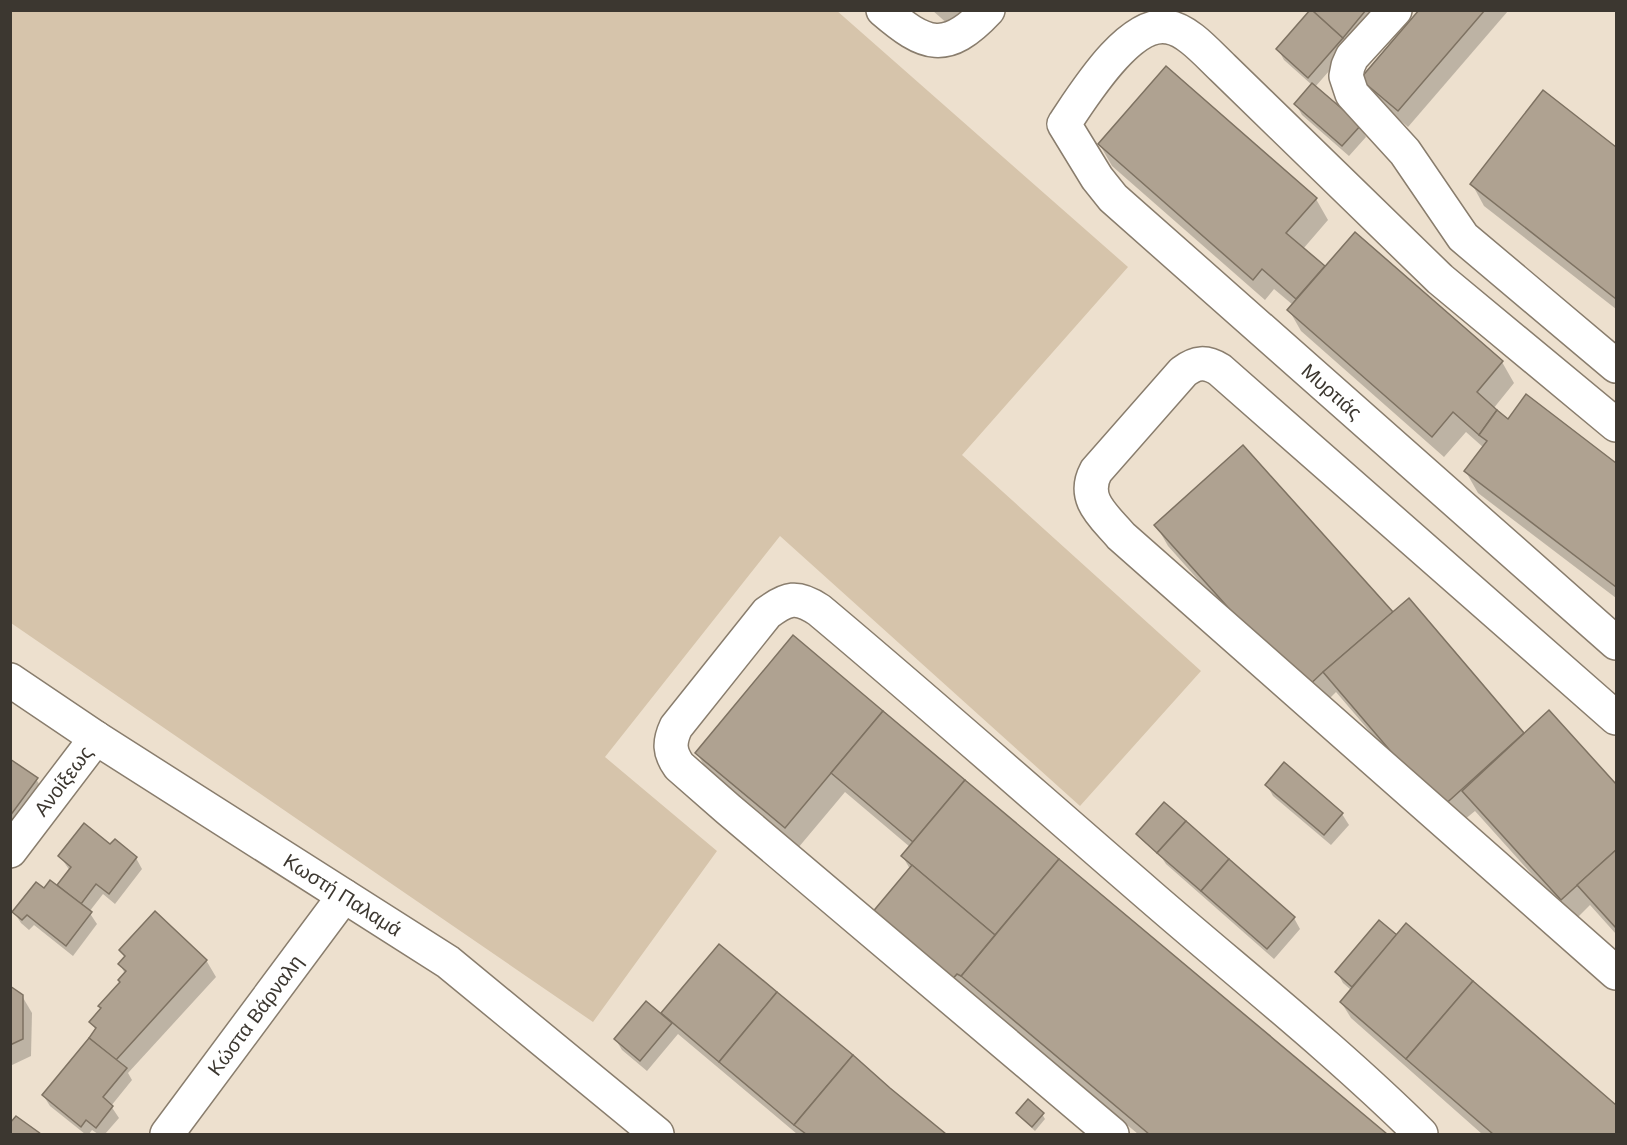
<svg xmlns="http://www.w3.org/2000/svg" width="1627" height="1145" viewBox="0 0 1627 1145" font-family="'Nunito Sans',sans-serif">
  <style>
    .green { fill: #d6c4ab }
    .shadow { fill: #0003 }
    .building { fill: #afa291; stroke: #7e7262; stroke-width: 1.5 }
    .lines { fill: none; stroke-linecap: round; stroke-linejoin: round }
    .minor-casing { stroke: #897d6d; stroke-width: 36 }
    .minor { stroke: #fff; stroke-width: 33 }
    .labels { text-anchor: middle; stroke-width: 4.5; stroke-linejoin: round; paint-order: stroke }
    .street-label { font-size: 20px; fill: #3c3730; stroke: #fff }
  </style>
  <rect width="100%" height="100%" fill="#ede0ce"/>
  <!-- green -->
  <polygon class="green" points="836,10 1128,267 962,455 1201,671 1080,806 780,536 605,757 717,851 593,1022 11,623 11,11"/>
  <!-- shadow -->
  <g class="shadow">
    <polygon points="932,10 979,10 958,33"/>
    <polygon points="1311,10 1378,10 1380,13 1315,87 1360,126 1366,137 1349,156 1302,115 1296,104 1312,85 1284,60 1278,49"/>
    <polygon points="1421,10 1508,11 1408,127 1371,95 1362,79"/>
    <polygon points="1544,92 1616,149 1616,309 1484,206 1472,184"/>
    <polygon points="1100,145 1316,199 1328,220 1303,249 1325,269 1502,362 1514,383 1493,409 1509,421 1526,396 1616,465 1616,598 1478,493 1466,472 1484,448 1466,432 1444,457 1301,331 1289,310 1293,305 1274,289 1265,300 1112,166"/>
    <polygon points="1156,525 1392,615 1409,600 1524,735 1549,712 1616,787 1616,934 1590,905 1574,921 1475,811 1453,829 1336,692 1316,712 1168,546"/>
    <polygon points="793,638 1385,1134 1138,1134 975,998 967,989 960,997 910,869 903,857 910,847 845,792 798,848 709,774 697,753"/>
    <polygon points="10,760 36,779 46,795 10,846"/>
    <polygon points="1284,765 1342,814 1349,825 1331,845 1273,796 1267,785"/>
    <polygon points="1138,834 1294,918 1300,929 1274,959 1166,864 1162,858 1141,839"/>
    <polygon points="110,846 136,858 142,869 115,904 103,894 89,912 97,924 73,956 34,925 29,930 21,923 14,912 44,890 58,887 70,871 60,856"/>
    <polygon points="1407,925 1616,1107 1616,1134 1482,1134 1351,1018 1341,1002 1351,990 1343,983 1337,972 1397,937"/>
    <polygon points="720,946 944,1134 797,1134 678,1034 647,1071 622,1050 616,1040 666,1019 663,1013"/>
    <polygon points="121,950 206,960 216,977 128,1073 132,1080 111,1106 119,1118 105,1134 98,1134 92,1130 89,1134 85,1134 50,1106 43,1095 96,1030 91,1022 121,982 125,974 120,964 125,958"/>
    <polygon points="10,988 22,996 32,1013 31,1056 10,1066"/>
    <polygon points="1018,1113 1042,1114 1045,1119 1035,1131 1021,1118"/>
  </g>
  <!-- building -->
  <g class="building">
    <polygon points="1310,10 1312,10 1343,38 1308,78 1276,49"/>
    <polygon points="1312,10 1366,10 1343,38"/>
    <polygon points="1419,10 1485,10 1398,111 1360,79"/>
    <polygon points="1166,66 1317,198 1286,233 1325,266 1296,299 1262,269 1253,280 1098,144"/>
    <polygon points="1312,83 1361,125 1342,146 1294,104"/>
    <polygon points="1543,90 1616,147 1616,299 1470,184"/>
    <polygon points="1355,232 1503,361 1477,392 1497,410 1479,435 1453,412 1432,437 1287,310"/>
    <polygon points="1526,394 1616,463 1616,587 1464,471 1487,441 1479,435 1497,410 1508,419"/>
    <polygon points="1243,445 1393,612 1323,672 1303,691 1154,525"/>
    <polygon points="1409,598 1524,733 1440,809 1323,672"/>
    <polygon points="793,635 883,711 785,828 695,753"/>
    <polygon points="1549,710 1616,784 1616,850 1561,900 1462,791"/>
    <polygon points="883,711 965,780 913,842 831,773"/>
    <polygon points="10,759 38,778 10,816"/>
    <polygon points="1284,762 1343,813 1324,835 1265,785"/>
    <polygon points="965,780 1059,859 995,935 901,856"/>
    <polygon points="1164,802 1186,821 1157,853 1136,834"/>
    <polygon points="1186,821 1229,859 1201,891 1157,853"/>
    <polygon points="84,823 110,844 115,839 137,857 109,894 96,884 81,904 57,885 71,867 58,856"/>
    <polygon points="1616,850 1616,928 1577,885"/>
    <polygon points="1059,859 1387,1134 1149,1134 961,976"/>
    <polygon points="1229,859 1295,917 1267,949 1201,891"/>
    <polygon points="912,865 995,935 961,976 957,974 950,982 871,914"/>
    <polygon points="50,880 92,912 66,946 27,915 22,920 12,912 36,882 44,888"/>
    <polygon points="155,911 207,960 116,1060 89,1038 96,1028 89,1022 101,1008 98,1006 120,982 118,980 126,971 118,964 125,956 119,950"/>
    <polygon points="1379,920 1397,935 1352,987 1335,972"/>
    <polygon points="1406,923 1473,981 1406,1059 1340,1002"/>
    <polygon points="719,944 777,992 719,1062 661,1013"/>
    <polygon points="1473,981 1616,1105 1616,1134 1493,1134 1406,1059"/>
    <polygon points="10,986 23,995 23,1039 10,1045"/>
    <polygon points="777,992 853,1055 794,1125 719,1062"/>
    <polygon points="646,1001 672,1023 640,1061 614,1039"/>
    <polygon points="89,1038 127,1068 103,1097 113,1106 96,1128 86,1120 81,1127 42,1095"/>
    <polygon points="853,1055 890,1088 946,1134 806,1134 794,1125"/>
    <polygon points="1028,1099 1044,1113 1032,1127 1016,1113"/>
    <polygon points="16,1116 41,1134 10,1134 10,1123"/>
  </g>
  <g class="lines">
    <!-- minor casing -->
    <g class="minor-casing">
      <g id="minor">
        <path d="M883 10C925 46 946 55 988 10"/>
        <polyline points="1395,10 1352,57 1348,66 1346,76 1352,94 1405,152 1463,237 1616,366"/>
        <path id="s1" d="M1616 425 1440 279 1223 68C1208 54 1188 30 1168 27 1129 20 1083 96 1064 124L1097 178 1113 198 1616 643"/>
        <path id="s2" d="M10 680 96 738 448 962 657 1134"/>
        <path d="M1616 718 1220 370C1206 361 1196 362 1183 372L1096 471C1081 499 1104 516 1121 536L1616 973"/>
        <path id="s3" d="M10 851 96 738"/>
        <path id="s4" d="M167 1134 344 896"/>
        <path d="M1112 1134 728 809 679 766C669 752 669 742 676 727L767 613C787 598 797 595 819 610 930 703 1039 800 1149 895 1240 974 1335 1049 1421 1134"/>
      </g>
    </g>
    <!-- minor -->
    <use href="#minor" class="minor"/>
  </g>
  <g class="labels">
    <!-- street labels -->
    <g class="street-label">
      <text dy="7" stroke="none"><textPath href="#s1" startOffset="1130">Μυρτιάς</textPath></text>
      <text dy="7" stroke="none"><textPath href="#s3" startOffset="88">Ανοίξεως</textPath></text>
      <text dy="7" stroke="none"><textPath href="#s2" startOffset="396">Κωστή Παλαμά</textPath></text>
      <text dy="7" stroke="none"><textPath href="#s4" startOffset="148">Κώστα Βάρναλη</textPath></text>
    </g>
  </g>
  <!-- border -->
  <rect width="1627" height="1145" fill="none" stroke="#3c3730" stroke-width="24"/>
</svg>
